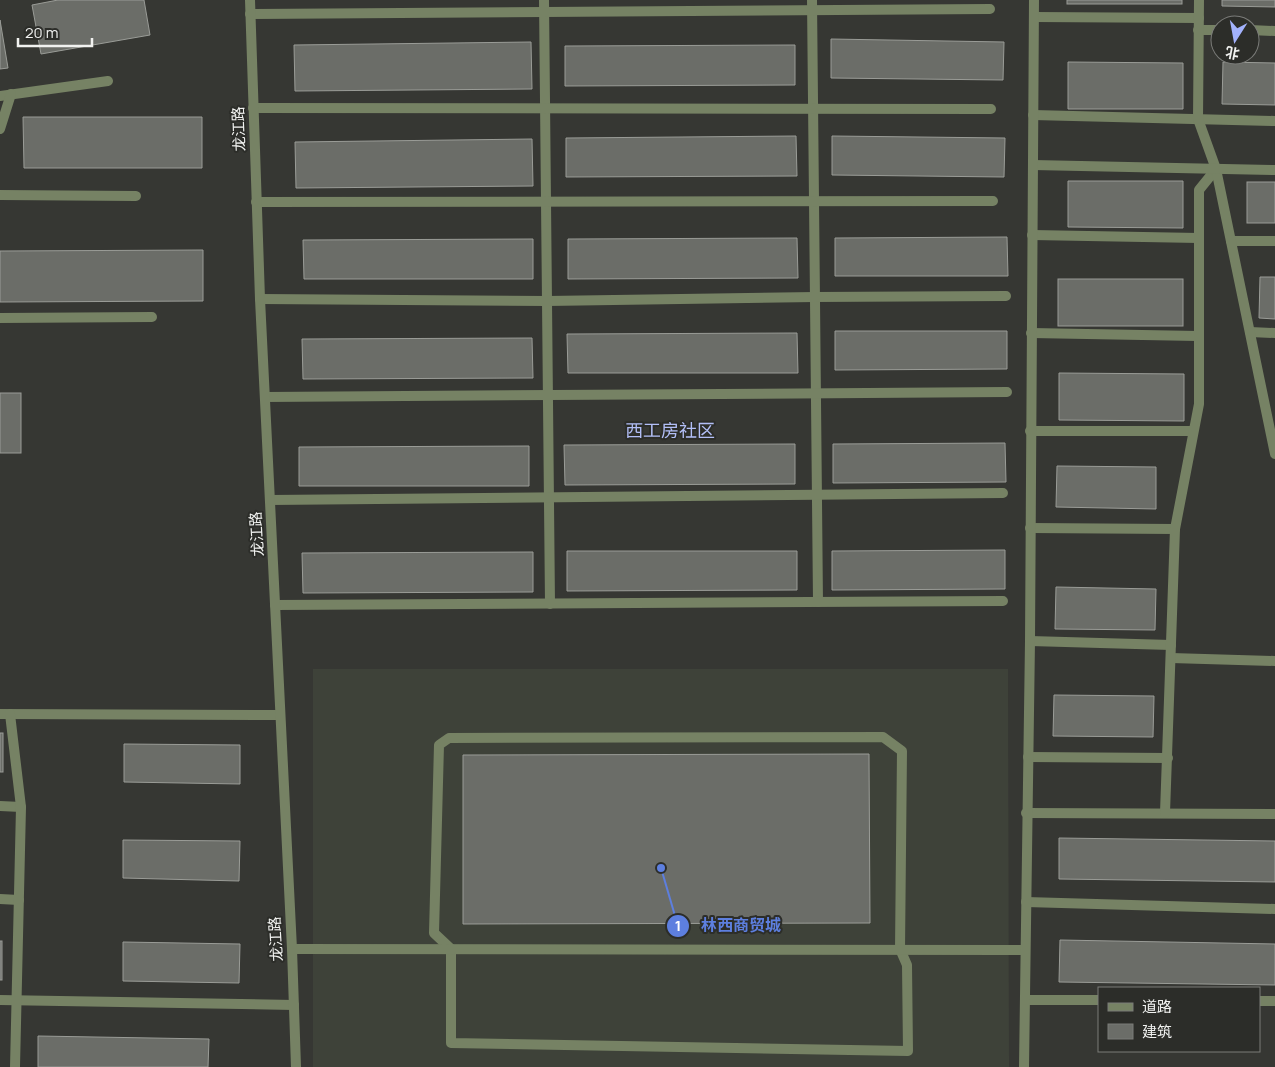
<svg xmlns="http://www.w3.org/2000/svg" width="1275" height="1067" viewBox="0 0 1275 1067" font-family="Manrope,'Noto Sans SC',sans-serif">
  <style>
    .built { fill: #3e4239 }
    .building { fill: #6b6d68; stroke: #9a9c97 }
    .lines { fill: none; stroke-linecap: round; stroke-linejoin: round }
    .service { stroke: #768264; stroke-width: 10 }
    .minor { stroke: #768264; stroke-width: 10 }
    .tertiary { stroke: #768264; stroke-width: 10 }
    .labels { text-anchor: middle; stroke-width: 4; stroke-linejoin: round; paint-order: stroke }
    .street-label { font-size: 15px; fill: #f1f2f0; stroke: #2c2d29 }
    .quarter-label { font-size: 18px; fill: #b2bef6; stroke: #2c2d29 }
    .leader { fill: none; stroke: #5d7fdf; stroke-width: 2 }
    .callout-dot { fill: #5d7fdf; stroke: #2c2d29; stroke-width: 2 }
    .mark-label { font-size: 15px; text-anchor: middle; font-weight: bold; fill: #fff }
    .callout-label { font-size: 16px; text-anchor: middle; font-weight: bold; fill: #5d7fdf; stroke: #2c2d29; stroke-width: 4; stroke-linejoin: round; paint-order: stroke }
  </style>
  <rect width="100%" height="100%" fill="#363733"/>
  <!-- built -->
  <polygon class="built" points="313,669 1008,669 1009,1067 313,1067"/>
  <!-- building -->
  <g class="building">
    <polygon points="58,0 144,0 150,35 41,54 32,5"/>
    <rect x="1067" y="0" width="115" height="4"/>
    <polygon points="1222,0 1275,0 1275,7 1222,6"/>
    <polygon points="0,20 8,68 0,69"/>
    <polygon points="831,39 1004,42 1003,80 831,78"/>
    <polygon points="531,42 532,89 295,91 294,45"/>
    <polygon points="795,45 795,85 565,86 565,46"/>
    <polygon points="1068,62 1183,63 1183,109 1068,109"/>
    <polygon points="1223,62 1275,63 1275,105 1222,104"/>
    <polygon points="23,117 202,117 202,168 24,168"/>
    <polygon points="796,136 797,176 566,177 566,138"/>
    <polygon points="832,136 1005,138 1004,177 832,175"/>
    <polygon points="532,139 533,186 296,188 295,142"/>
    <polygon points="1068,181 1183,181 1183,228 1068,227"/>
    <rect x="1247" y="182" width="28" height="41"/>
    <polygon points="1007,237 1008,276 835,276 835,238"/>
    <polygon points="797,238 798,278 568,279 568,239"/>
    <polygon points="533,239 533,279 304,279 303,240"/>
    <polygon points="203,250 203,301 0,302 0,251"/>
    <polygon points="1260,277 1275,277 1275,319 1259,318"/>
    <rect x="1058" y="279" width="125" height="47"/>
    <polygon points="835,331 1007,331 1007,369 835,370"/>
    <polygon points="797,333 798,373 568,373 567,334"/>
    <polygon points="532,338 533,378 303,379 302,339"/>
    <polygon points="1059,373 1184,374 1184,421 1059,420"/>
    <rect x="0" y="393" width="21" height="60"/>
    <polygon points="1005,443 1006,482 833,483 833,444"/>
    <polygon points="795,444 795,484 565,485 564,445"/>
    <polygon points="529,446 529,486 299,486 299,447"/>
    <polygon points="1057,466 1156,467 1156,509 1056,507"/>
    <polygon points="1005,550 1005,589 832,590 832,551"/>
    <polygon points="567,551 797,551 797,590 567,591"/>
    <polygon points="533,552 533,592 303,593 302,553"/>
    <polygon points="1056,587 1156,589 1155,630 1055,629"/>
    <polygon points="1054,695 1154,696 1153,737 1053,736"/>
    <rect x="0" y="733" width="3" height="39"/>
    <polygon points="124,744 240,745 240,784 124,782"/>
    <polygon points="869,754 870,923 463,924 463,755"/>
    <polygon points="1059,838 1275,841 1275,882 1059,879"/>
    <polygon points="123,840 240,841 239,881 123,878"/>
    <polygon points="1060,940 1275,944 1275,985 1059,982"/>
    <rect x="0" y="941" width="2" height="39"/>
    <polygon points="123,942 240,944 239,983 123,981"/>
    <polygon points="38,1036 209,1039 208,1067 38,1067"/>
  </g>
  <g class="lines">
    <!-- service -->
    <g class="service">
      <polyline points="544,0 550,604"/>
      <polyline points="812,0 818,602"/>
      <polyline points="250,14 990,9"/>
      <polyline points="1034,17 1199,18"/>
      <polyline points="1198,30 1220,30"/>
      <polyline points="1250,30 1275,31"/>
      <polyline points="0,96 108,81"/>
      <polyline points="253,108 991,109"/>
      <polyline points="1033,115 1275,121"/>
      <polyline points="0,129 11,94"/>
      <polyline points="0,195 136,196"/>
      <polyline points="256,202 993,201"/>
      <polyline points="1032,235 1199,238"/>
      <polyline points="1231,241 1275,241"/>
      <polyline points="260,299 547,301 815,297 1006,296"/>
      <polyline points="0,318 152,317"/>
      <polyline points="1250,332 1275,333"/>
      <polyline points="1031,333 1198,336"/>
      <polyline points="265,397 1007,392"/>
      <polyline points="1030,431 1193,431"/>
      <polyline points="270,500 1003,493"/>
      <polyline points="1030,528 1175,529"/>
      <polyline points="275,605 1003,601"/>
      <polyline points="1030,641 1171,645"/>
      <polyline points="1171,658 1275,661"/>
      <polygon points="883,737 902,751 900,949 907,965 908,1051 451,1043 451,949 434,933 439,745 449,738"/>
      <polyline points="1028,757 1168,758"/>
      <polyline points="0,806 21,807"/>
      <polyline points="1026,813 1275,814"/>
      <polyline points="1165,813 1175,529 1199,404 1199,190 1216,169"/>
      <polyline points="0,899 19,900"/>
      <polyline points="1026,902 1275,909"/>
      <polyline points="292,949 1025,950"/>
      <polyline points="0,1000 294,1005"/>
      <polyline points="1025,1000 1099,1000"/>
      <polyline points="1259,1001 1275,1001"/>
    </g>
    <!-- minor -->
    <g class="minor">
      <polyline points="1199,0 1198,119 1216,169 1275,454"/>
      <polyline points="1033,165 1275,170"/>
      <polyline points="0,714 280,715"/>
      <polyline points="10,714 21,807 15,1067"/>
      <polyline points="1024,1067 1030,641 1034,0"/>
    </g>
    <!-- tertiary -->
    <polyline class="tertiary" points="250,0 260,299 292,949 296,1067"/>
  </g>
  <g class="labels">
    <!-- street labels -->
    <g class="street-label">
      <text transform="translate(239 129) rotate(-92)" y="5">龙江路</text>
      <text transform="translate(257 534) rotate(-93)" y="5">龙江路</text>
      <text transform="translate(276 939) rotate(-93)" y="5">龙江路</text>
    </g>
    <!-- quarter labels -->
    <g class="quarter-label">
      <text x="670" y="437">西工房社区</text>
    </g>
  </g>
  <!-- callouts -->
  <path class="leader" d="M661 868L678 926"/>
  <g class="callout-dot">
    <circle cx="661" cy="868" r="5"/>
    <circle cx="678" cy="926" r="12"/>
  </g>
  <g class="mark-label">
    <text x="678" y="931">1</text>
  </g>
  <g class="callout-label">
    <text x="741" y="931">林西商贸城</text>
  </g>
  <!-- legend -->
  <rect x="1098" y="987" width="162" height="65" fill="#2c2d29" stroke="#7b7c79"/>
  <rect x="1108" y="1003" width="25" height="8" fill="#768264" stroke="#7b7c79"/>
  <text x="1142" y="1012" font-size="15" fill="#f1f2f0">道路</text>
  <rect x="1108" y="1024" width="25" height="15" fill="#6b6d68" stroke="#7b7c79"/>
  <text x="1142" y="1037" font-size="15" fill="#f1f2f0">建筑</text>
  <!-- north arrow -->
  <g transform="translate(1235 40) rotate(191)"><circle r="24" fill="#2c2d29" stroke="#7b7c79"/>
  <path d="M0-4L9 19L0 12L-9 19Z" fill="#a3b2fd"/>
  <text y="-8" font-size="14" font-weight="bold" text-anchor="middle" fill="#f1f2f0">北</text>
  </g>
  <!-- scale -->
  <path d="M18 38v8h74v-8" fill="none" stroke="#f1f2f0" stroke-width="2.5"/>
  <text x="25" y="38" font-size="15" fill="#f1f2f0" stroke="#2c2d29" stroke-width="4" paint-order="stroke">20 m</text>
</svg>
